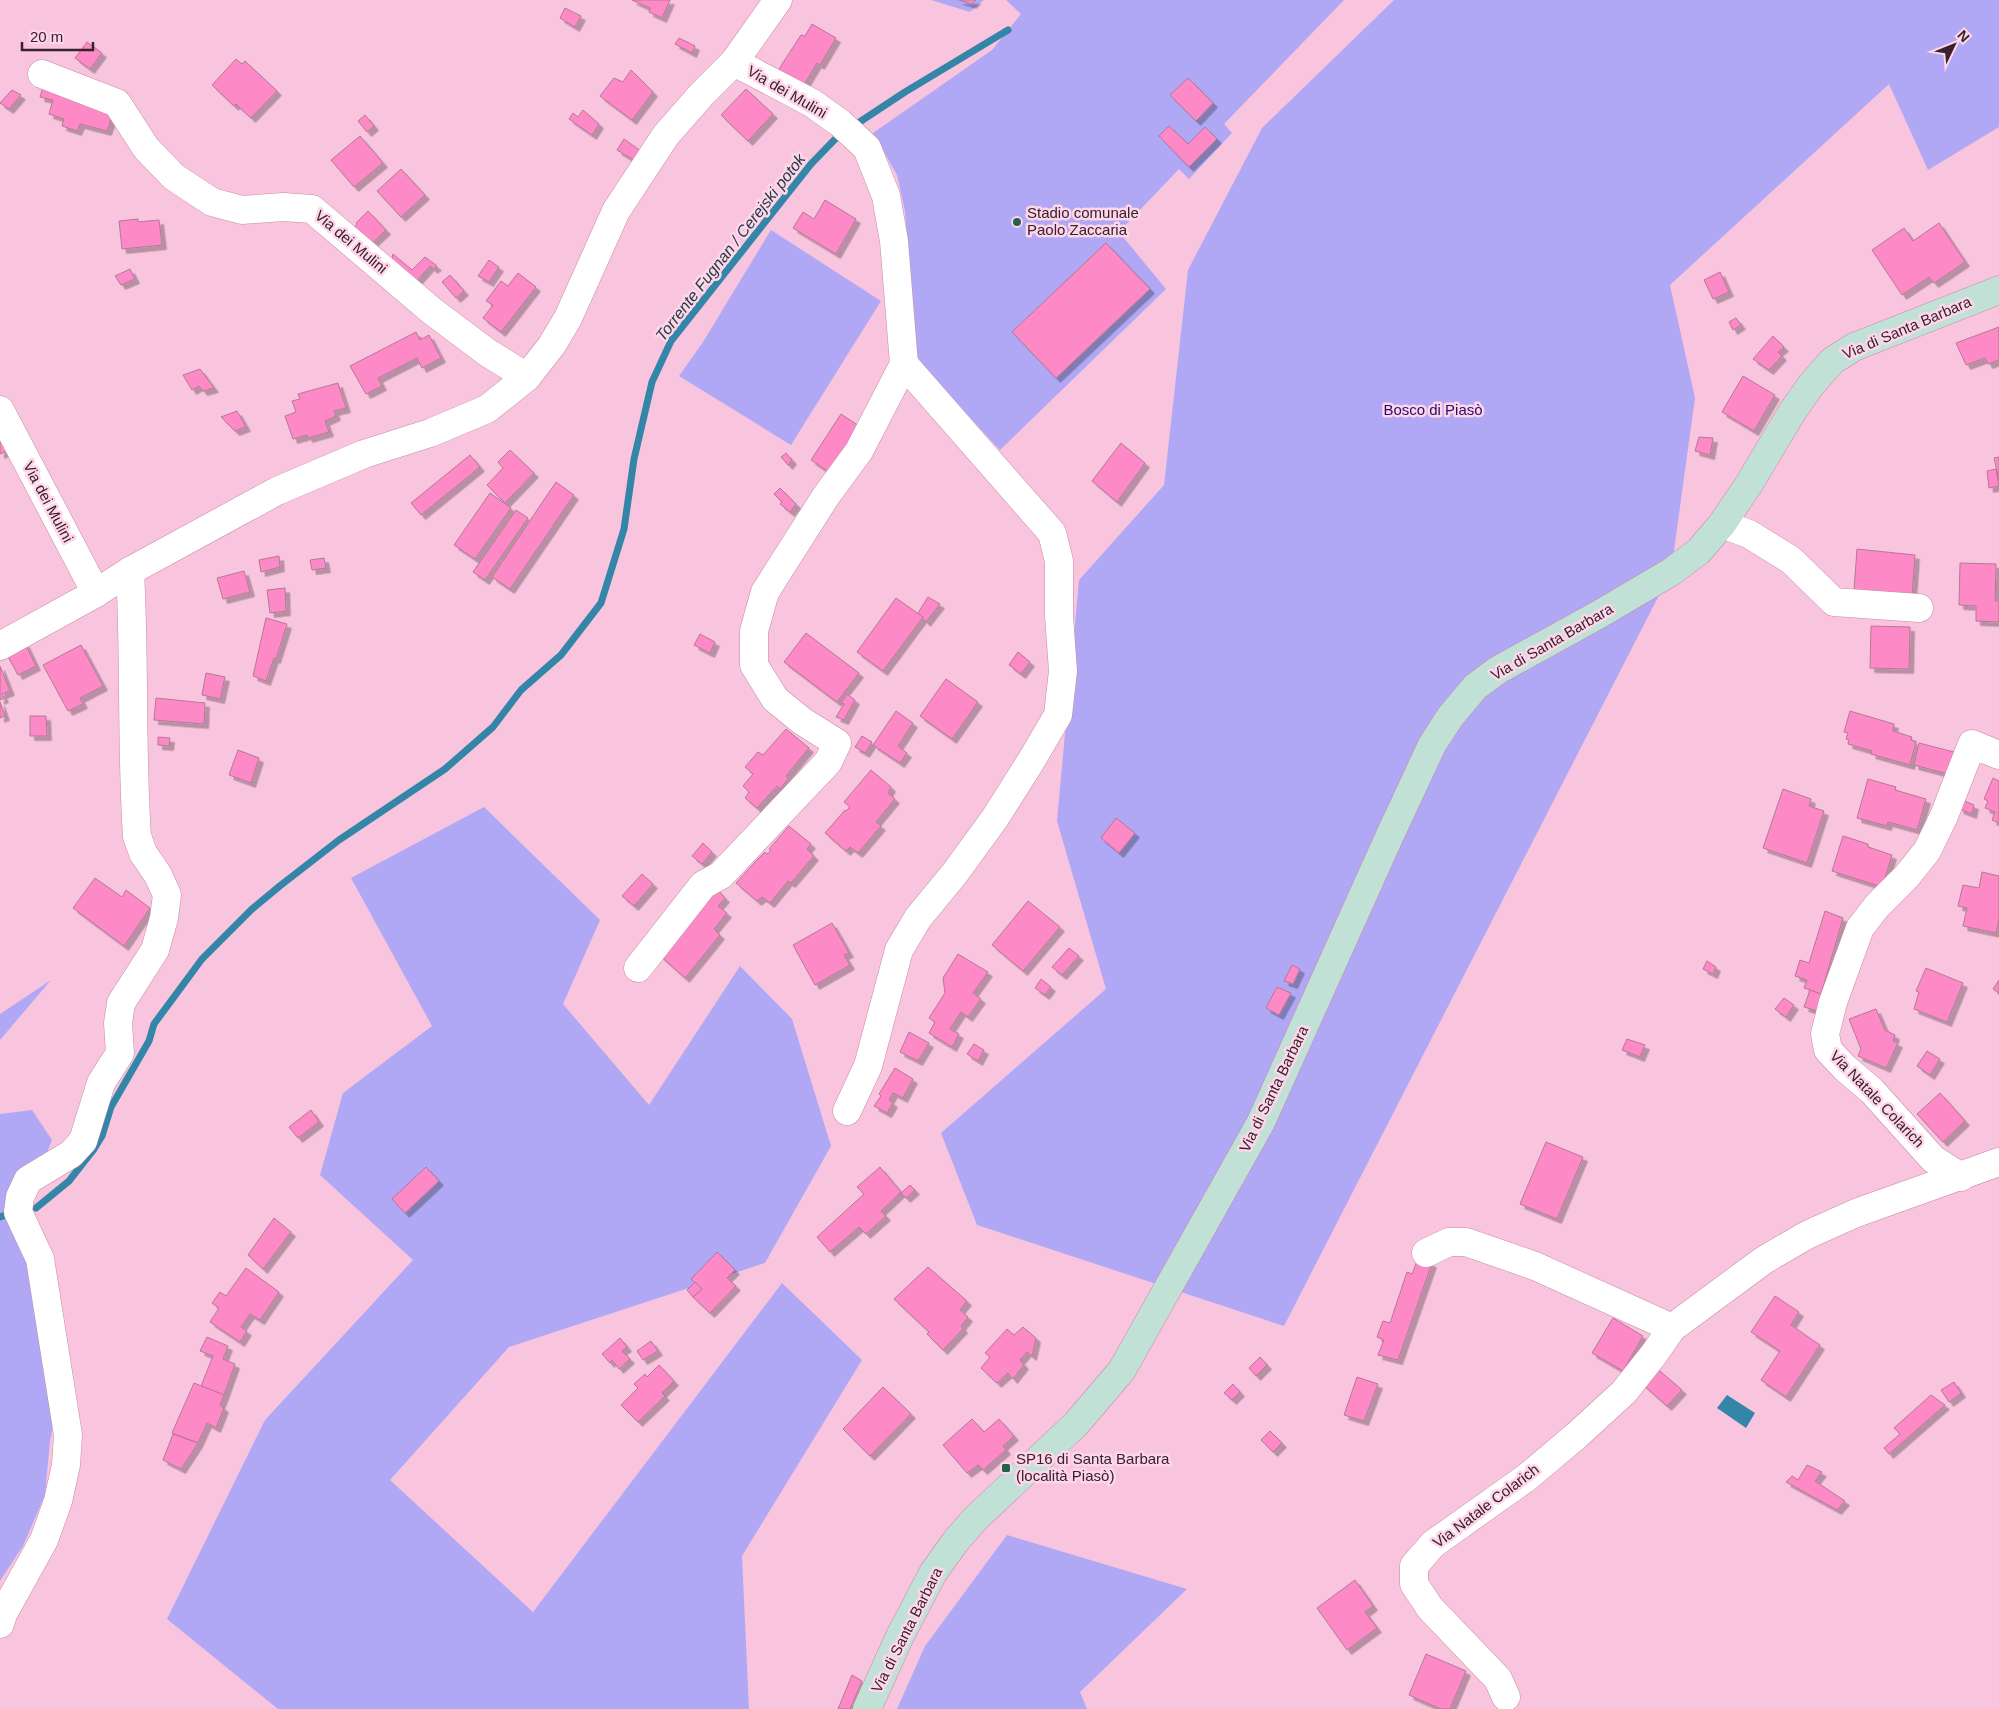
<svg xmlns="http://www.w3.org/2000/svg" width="1999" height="1709" viewBox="0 0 1999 1709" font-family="Helvetica,sans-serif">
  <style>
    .green { fill: #b0a8f4 }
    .water { fill: #3486a8 }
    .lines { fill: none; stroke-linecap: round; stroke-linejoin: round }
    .stream { stroke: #3486a8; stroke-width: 7 }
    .building { fill: #fd89c6; stroke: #b47896; filter: url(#shadow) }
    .street-casing { stroke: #c78aa8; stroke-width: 29 }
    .secondary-casing { stroke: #c78aa8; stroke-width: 29 }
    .street { stroke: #fff; stroke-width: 28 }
    .secondary { stroke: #c1e1d7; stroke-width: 28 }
    .poi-dot { fill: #25624e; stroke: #fed6e9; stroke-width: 2 }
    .labels { text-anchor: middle; stroke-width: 5; stroke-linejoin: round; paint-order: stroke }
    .street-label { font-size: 15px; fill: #38202c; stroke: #fed6e9 }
    .poi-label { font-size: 15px; fill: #38202c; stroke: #fed6e9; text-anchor: start }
    .park-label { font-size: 15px; fill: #2c096b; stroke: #fed6e9 }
    .water-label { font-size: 16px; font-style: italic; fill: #1f3843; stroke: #fed6e9 }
  </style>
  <defs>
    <filter id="shadow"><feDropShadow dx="4.5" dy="4.5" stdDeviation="0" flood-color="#0004"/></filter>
  </defs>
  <rect width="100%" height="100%" fill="#f9c5de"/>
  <!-- green -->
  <g class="green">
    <polygon points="931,0 984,0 970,12"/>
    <polygon points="1006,0 1344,0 1224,124 1232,133 1189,179 1179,169 1119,232 1166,289 1000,450 917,361 905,211 897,175 873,133 992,50 1021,14"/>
    <polygon points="1394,0 1999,0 1999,127 1928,170 1889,84 1670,285 1695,398 1671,572 1284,1326 977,1225 941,1133 1106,989 1057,821 1079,580 1164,485 1188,270 1262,128"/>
    <polygon points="771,230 881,301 791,445 679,376 703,342"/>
    <polygon points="484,807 600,920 563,1004 649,1105 740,966 792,1019 831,1146 765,1263 509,1347 390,1480 533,1612 782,1283 862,1360 742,1556 749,1709 278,1709 167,1619 265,1420 413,1260 320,1175 343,1093 432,1026 351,878"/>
    <polygon points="51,980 0,1040 0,1014"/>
    <polygon points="32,1110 52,1140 28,1199 69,1356 50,1441 45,1495 23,1546 0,1581 0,1114"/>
    <polygon points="1007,1535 1187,1589 1080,1692 1087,1709 897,1709 925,1646"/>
  </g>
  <!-- water -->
  <polygon class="water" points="1727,1395 1755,1413 1746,1428 1717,1408"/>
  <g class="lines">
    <!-- stream -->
    <g class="stream">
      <polyline points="852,127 905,92 1008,30"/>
      <polyline points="36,1208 69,1181 94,1149 102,1136 111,1107 149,1041 154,1024 202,959 252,909 281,885 339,840 445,769 493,727 521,690 561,655 601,603 624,529 634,459 652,382 671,341 811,164 842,132"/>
      <polyline points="0,1217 12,1213"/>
    </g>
  </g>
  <!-- building -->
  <g class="building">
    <polygon points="632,0 670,0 662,18 649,12 650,8"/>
    <polygon points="959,0 976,0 972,4"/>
    <polygon points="565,8 581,16 575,27 560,18"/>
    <polygon points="812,24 836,38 820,65 817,63 802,88 777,72 801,35 805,36"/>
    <polygon points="679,38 695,46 692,53 675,44"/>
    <polygon points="87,42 102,53 90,69 75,58"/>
    <polygon points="236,59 242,64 245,61 277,91 251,118 236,104 234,106 212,85"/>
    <polygon points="631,70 653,92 632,120 600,96 614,78 623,82"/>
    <polygon points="1188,78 1213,103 1196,121 1170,95"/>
    <polygon points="44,84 113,113 107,131 80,124 77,131 62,126 64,119 49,114 53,100 40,97"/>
    <polygon points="746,89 773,114 748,141 721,115"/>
    <polygon points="12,90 21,95 9,109 0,103"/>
    <polygon points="583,110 599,124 592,135 569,119 573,113 578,117"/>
    <polygon points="365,115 374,126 367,132 358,121"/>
    <polygon points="1169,126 1188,144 1205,127 1217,139 1189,167 1159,136"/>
    <polygon points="360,136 383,163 354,187 331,160"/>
    <polygon points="624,139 641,151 635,161 617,150"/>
    <polygon points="401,169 425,195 401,217 377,191"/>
    <polygon points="825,200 856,219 836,254 793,228 803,212 814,219"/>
    <polygon points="368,211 386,230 368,247 352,230 357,224 356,223"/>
    <polygon points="138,219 138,222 159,220 162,245 122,249 119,221"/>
    <polygon points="1939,223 1965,262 1934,283 1929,277 1902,295 1872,250 1904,228 1913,241"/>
    <polygon points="1106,243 1150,289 1056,378 1012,332"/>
    <polygon points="393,254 412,270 425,257 437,266 433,269 430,266 414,284 390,265"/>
    <polygon points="489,260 499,267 489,282 478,276"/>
    <polygon points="130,269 135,279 121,285 115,276"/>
    <polygon points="1720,272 1729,292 1713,299 1704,280"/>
    <polygon points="518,273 536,287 501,332 483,318 493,305 486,301 501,281 508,286"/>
    <polygon points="450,275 464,291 456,298 442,282"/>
    <polygon points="1736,318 1741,325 1733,330 1729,322"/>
    <polygon points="1999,327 1999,360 1988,364 1985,358 1966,365 1956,343"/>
    <polygon points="416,332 420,340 429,335 441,358 422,368 417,358 378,378 382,386 366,394 350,366"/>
    <polygon points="1773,336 1784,347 1778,352 1782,356 1769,370 1753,359"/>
    <polygon points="200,369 214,388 203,391 199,386 192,390 183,375"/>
    <polygon points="1743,376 1775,395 1754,431 1722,412"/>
    <polygon points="338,383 346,408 334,411 336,416 325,421 329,432 308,438 307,435 293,439 285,416 296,412 292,401 300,399 298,394"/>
    <polygon points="237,411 246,427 235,431 221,417"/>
    <polygon points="841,414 859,426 829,472 811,460"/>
    <polygon points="0,429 9,450 0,454"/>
    <polygon points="1699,437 1713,438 1710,455 1695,451"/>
    <polygon points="1121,443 1145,463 1117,502 1092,481"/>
    <polygon points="510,450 534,473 505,503 487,485 503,468 498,462"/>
    <polygon points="786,453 792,460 788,465 781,457"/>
    <polygon points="470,455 480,467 421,515 411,503"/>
    <polygon points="1999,457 1999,480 1994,458"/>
    <polygon points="1996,469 1999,486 1989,488 1987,471"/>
    <polygon points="556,482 574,495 510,589 492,577"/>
    <polygon points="780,488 796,504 790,512 780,504 782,502 774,494"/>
    <polygon points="490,493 511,508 475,559 454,545"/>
    <polygon points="516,510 528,518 485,580 473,572"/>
    <polygon points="1857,549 1915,555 1912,596 1854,590"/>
    <polygon points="279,556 280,567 261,572 259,560"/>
    <polygon points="324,558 326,568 312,570 310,560"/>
    <polygon points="1960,563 1996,564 1995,601 1999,601 1999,622 1976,621 1976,606 1959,605"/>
    <polygon points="244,571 250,592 223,599 217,578"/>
    <polygon points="285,588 286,611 270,613 267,590"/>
    <polygon points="928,597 940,604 926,622 918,613"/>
    <polygon points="896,598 923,617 883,671 857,652"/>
    <polygon points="266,618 287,624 276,659 274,658 266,681 253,676"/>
    <polygon points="1871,626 1910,627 1909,669 1870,668"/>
    <polygon points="806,633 859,673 837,702 784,662"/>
    <polygon points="700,634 715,642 710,653 694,645"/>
    <polygon points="25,643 36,666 18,675 6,653"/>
    <polygon points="81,645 103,686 80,698 83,704 68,711 43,665"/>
    <polygon points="1018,652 1030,662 1021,674 1009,665"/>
    <polygon points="0,666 10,691 2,694 4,698 0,700"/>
    <polygon points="206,673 225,677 220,699 202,695"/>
    <polygon points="946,679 978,702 952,739 920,716"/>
    <polygon points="847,694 855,700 844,720 836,717 844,704 841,703"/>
    <polygon points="156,698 205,703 204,724 154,720"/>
    <polygon points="0,702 5,716 0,718"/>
    <polygon points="896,711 913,723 898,746 907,753 900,763 873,745"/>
    <polygon points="1850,711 1894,724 1893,731 1912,737 1911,740 1916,742 1910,765 1871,754 1872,751 1848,744 1849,740 1846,739 1848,733 1844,732"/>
    <polygon points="30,716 46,716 47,736 30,736"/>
    <polygon points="786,729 809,748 786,776 788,779 780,789 777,786 757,808 745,798 749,792 743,786 753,774 745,767 758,752 763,755"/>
    <polygon points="862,736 872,742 865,753 855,747"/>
    <polygon points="158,737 170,738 169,746 158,745"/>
    <polygon points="1919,743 1954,752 1948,774 1914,765"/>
    <polygon points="238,750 259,758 251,783 229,775"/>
    <polygon points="871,770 891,787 888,793 895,799 876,822 881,826 858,853 850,847 846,851 825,833 845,810 846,811 850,807 844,802"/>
    <polygon points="1993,778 1999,781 1999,823 1992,820 1995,812 1985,808 1988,801 1984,799"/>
    <polygon points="1868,779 1896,787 1895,790 1926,799 1917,830 1888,822 1887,826 1857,818"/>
    <polygon points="1783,789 1811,799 1809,806 1824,811 1807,863 1763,848"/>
    <polygon points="1962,800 1974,805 1972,814 1959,809"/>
    <polygon points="1116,818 1135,833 1119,853 1101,838"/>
    <polygon points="789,826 811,844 807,849 814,856 791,883 788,881 770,903 762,897 757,901 736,883 756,861 765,852 767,854 771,851 769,849"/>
    <polygon points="1843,836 1868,844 1868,847 1892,855 1882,887 1832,871"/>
    <polygon points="703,843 712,852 702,864 692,856"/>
    <polygon points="1982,872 1999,876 1999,919 1996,933 1963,926 1967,908 1958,906 1963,885 1979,888"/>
    <polygon points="642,874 653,884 634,906 622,896"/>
    <polygon points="95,878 122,897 126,890 150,908 124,946 73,908"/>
    <polygon points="712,884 725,898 718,906 727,913 714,929 720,935 685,978 657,953"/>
    <polygon points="1028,901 1060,927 1023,971 992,945"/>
    <polygon points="1825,911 1843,918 1821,994 1804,988 1807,980 1795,976 1800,960 1809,963"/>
    <polygon points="832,923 849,953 844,955 850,965 815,985 793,945"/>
    <polygon points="1069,948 1079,956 1062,975 1052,967"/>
    <polygon points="958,954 988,972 973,993 981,999 968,1017 961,1012 950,1029 959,1034 952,1047 929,1033 935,1022 929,1018 945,993 943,978"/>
    <polygon points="1707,961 1716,967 1713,974 1703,969"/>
    <polygon points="1292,965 1300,969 1293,984 1284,981"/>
    <polygon points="1926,968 1963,983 1947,1022 1914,1009 1919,992 1916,991"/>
    <polygon points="1041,979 1051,987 1045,995 1035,988"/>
    <polygon points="1999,980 1999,993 1993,989"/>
    <polygon points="1277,987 1291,993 1279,1015 1266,1008"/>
    <polygon points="1823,988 1830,990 1821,1012 1804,1007 1810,990 1821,994"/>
    <polygon points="1784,998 1794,1005 1786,1017 1775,1009"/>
    <polygon points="1876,1009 1885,1030 1895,1035 1893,1041 1898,1043 1886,1068 1858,1056 1861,1049 1849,1019"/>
    <polygon points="909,1032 929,1043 918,1061 900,1052"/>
    <polygon points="1627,1039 1645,1045 1640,1057 1622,1050"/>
    <polygon points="974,1044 984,1050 978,1061 967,1054"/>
    <polygon points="1927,1051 1940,1059 1930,1075 1917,1066"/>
    <polygon points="895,1068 913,1079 903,1098 893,1093 889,1100 893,1103 887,1113 874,1106 881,1096 879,1094"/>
    <polygon points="1940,1093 1965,1121 1943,1142 1917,1114"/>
    <polygon points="311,1110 319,1122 298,1138 289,1127"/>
    <polygon points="1546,1142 1583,1157 1557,1219 1520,1204"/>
    <polygon points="426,1167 439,1181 405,1213 392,1199"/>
    <polygon points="880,1167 901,1192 881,1211 886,1216 866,1234 859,1227 830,1252 817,1237 864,1194 857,1187"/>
    <polygon points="910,1185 915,1190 906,1198 901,1193"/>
    <polygon points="274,1218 291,1232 263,1269 248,1255"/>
    <polygon points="717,1252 735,1270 727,1278 736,1286 710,1313 693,1297 702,1289 691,1279"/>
    <polygon points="1418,1259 1432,1263 1398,1360 1378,1355 1384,1340 1377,1337 1383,1321 1390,1323 1407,1272 1412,1274"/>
    <polygon points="928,1267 967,1301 960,1310 968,1317 961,1326 963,1329 943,1350 927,1334 929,1332 894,1299"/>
    <polygon points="246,1268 279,1292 260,1320 250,1314 241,1327 247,1331 240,1342 210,1322 219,1308 212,1303 220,1292 226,1296"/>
    <polygon points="695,1282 702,1289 693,1297 687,1290"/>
    <polygon points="1775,1296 1799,1312 1791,1325 1820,1345 1786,1397 1761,1380 1780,1351 1751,1332"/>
    <polygon points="1613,1318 1643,1336 1623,1371 1592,1353"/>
    <polygon points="1023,1327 1036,1338 1032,1356 1027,1352 1020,1360 1024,1365 1013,1379 1008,1373 997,1383 981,1368 990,1357 985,1353 1007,1329 1014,1335"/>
    <polygon points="207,1337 228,1346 223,1359 235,1364 224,1395 201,1386 213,1356 200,1351"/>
    <polygon points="620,1338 627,1347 622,1351 630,1359 619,1369 612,1360 610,1363 602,1354"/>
    <polygon points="651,1341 658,1351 643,1360 637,1351"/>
    <polygon points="1260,1357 1267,1365 1256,1376 1249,1368"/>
    <polygon points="659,1365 674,1381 662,1393 665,1396 638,1422 621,1405 638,1388 634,1384 645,1374 647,1377"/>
    <polygon points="1654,1366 1682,1390 1667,1406 1640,1382"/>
    <polygon points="1357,1377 1378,1384 1364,1421 1344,1415"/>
    <polygon points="1954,1382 1961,1393 1949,1402 1941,1390"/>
    <polygon points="194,1383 224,1395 220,1405 224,1408 216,1428 207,1423 198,1443 172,1433"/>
    <polygon points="1233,1384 1240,1392 1232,1400 1224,1393"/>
    <polygon points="883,1387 911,1414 870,1456 843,1429"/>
    <polygon points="1931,1395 1945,1405 1889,1454 1884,1448 1900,1434 1894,1428"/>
    <polygon points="972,1419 984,1432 999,1419 1014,1436 1003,1446 1006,1450 983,1470 978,1465 967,1473 943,1445"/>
    <polygon points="1270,1431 1282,1443 1273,1452 1261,1440"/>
    <polygon points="173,1434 198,1443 181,1469 163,1460"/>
    <polygon points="1807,1465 1822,1472 1815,1481 1845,1501 1837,1510 1786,1482 1792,1476 1798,1480"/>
    <polygon points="1355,1580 1373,1606 1365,1612 1377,1628 1347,1650 1317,1608"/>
    <polygon points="1426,1654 1466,1671 1450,1709 1441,1709 1409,1695"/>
    <polygon points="852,1675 862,1681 850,1709 838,1709"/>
  </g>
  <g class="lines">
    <!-- street casing -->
    <g class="street-casing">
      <g id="street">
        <polyline points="42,74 117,103 146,148 174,177 212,202 242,210 283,207 312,209 432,311 488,353 527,377"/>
        <polyline points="0,410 96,593"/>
        <polyline points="1722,524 1749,534 1791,560 1834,602 1919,608"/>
        <polyline points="0,646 96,593 130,571 277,491 364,454 430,433 487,409 527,377 552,345 568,318 616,211 666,135 702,94 734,62 778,0"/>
        <polyline points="638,968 703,885 721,875 828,762 837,743 802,721 775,699 754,665 754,631 765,592 826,496 859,451 904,364 894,241 886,196 867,148 840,123 812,103 734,62"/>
        <polyline points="847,1111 868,1066 899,950 918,918 955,873 995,818 1031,761 1058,715 1063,671 1059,616 1059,561 1052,533 904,364"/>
        <polyline points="1961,1177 1933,1159 1872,1091 1845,1068 1828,1050 1825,1034 1833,1002 1860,928 1877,906 1907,876 1927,851 1944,816 1972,744 1999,755"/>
        <polyline points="1426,1253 1449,1242 1466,1242 1535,1266 1672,1328"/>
        <path d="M0 1624 3 1614 44 1540 58 1501 66 1465 68 1435 40 1259 18 1212 20 1197 28 1180 71 1154 83 1141 101 1083 120 1053 118 1023 121 1003 155 950 164 918 167 895 158 875 143 853 137 836C131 748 135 659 130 571"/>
        <polyline points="1506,1697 1498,1679 1430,1608 1414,1584 1414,1566 1433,1544 1526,1478 1576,1436 1624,1392 1654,1354 1672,1328 1764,1260 1807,1235 1856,1213 1999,1162"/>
      </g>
    </g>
    <!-- secondary casing -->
    <g class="secondary-casing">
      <polyline id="secondary" points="867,1709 900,1636 933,1573 955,1542 975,1519 1076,1424 1122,1370 1261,1122 1390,835 1432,745 1450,717 1475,687 1498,670 1598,615 1671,572 1699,551 1722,524 1749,484 1792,412 1811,385 1832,361 1854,347 1999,290"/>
    </g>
    <!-- street -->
    <use href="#street" class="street"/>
    <!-- secondary -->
    <use href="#secondary" class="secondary"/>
  </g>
  <!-- markers -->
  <g class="poi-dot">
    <circle cx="1017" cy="222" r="5"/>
    <rect x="1001" y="1463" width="10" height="10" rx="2.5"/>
  </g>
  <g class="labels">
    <!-- street labels -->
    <g class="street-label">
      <text transform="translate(787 92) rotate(30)" y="5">Via dei Mulini</text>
      <text transform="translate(351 242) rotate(40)" y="5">Via dei Mulini</text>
      <text transform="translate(1907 328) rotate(-23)" y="5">Via di Santa Barbara</text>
      <text transform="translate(48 502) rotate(62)" y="5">Via dei Mulini</text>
      <text transform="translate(1552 642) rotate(-30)" y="5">Via di Santa Barbara</text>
      <text transform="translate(1274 1089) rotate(-64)" y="5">Via di Santa Barbara</text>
      <text transform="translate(1877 1099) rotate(46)" y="5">Via Natale Colarich</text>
      <text transform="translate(1486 1506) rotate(-37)" y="5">Via Natale Colarich</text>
      <text transform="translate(907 1630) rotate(-63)" y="5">Via di Santa Barbara</text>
    </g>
    <!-- poi labels -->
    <g class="poi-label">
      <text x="1027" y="218">Stadio comunale<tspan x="1027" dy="17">Paolo Zaccaria</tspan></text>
      <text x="1016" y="1464">SP16 di Santa Barbara<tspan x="1016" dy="17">(località Piasò)</tspan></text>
    </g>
    <!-- park labels -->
    <g class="park-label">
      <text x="1433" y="415">Bosco di Piasò</text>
    </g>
    <!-- water labels -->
    <g class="water-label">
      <text transform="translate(730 247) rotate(-52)" y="6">Torrente Fugnan / Cerejski potok</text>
    </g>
  </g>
  <!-- north arrow -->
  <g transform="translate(1954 45) rotate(47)" stroke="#fed6e9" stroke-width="4" paint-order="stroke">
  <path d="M0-4L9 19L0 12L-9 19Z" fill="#38202c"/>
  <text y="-8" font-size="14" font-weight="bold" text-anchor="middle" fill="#38202c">N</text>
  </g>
  <!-- scale -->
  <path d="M22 42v8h71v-8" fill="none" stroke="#38202c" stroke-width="2.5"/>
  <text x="30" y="42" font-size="15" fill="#38202c" stroke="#fed6e9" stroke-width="4" paint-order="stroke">20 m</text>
</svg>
